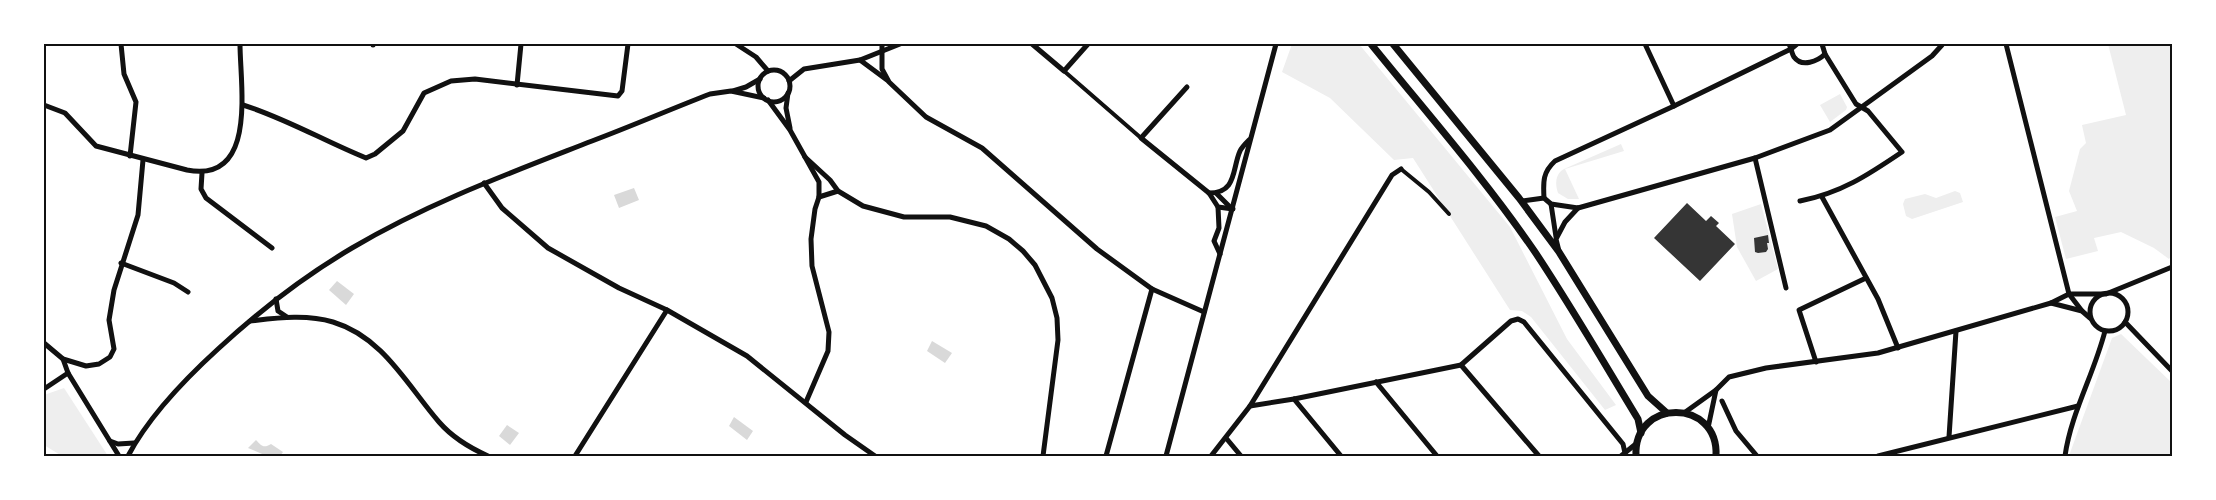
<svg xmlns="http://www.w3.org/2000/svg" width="2216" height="500" viewBox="0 0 2216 500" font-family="Arial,sans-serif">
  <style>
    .green { fill: #eee }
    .water { fill: #d9d9d9 }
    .building { fill: #353535 }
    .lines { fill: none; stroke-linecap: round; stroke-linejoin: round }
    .pedestrian { stroke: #111; stroke-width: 4 }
    .minor { stroke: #111; stroke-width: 5 }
    .secondary { stroke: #111; stroke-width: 7 }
    .neatline { fill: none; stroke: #111; stroke-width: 2 }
  </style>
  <rect width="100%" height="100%" fill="#fff"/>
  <!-- green -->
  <g class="green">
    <polygon points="1292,44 1359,44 1510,227 1567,339 1616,405 1605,410 1531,317 1522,311 1510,310 1413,158 1394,160 1330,98 1282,72"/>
    <polygon points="2108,44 2172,44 2172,255 2169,259 2154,248 2121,232 2094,238 2098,251 2066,259 2055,217 2077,211 2069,191 2080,149 2086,143 2082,125 2126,115"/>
    <polygon points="1840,94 1847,107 1846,110 1830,122 1820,105"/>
    <path d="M1621 144 1624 151 1565 169 1579 199H1568L1558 193C1555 184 1555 174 1564 169Z"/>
    <polygon points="1955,191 1960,193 1963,202 1912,219 1906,216 1903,204 1905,199 1925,194 1936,198"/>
    <polygon points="1761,204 1778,269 1756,281 1737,247 1732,214"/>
    <polygon points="2121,334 2172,383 2172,456 2067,456 2070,453 2112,338"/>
    <polygon points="64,388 108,456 62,456 44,445 44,395"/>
  </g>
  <!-- water -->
  <g class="water">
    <polygon points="634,188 639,200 619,208 614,195"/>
    <polygon points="337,281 354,294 346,305 329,290"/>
    <polygon points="932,341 952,353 945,363 927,351"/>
    <polygon points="734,417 753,431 747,440 729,426"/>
    <polygon points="507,425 519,433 510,445 499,436"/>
    <path d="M256 440C261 445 263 449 271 444L283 452 280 456H267L248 448Z"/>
  </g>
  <!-- building -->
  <g class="building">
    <polygon points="1687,203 1706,221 1711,216 1719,223 1716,226 1735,244 1700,281 1654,238"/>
    <polygon points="1768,235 1769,243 1767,243 1768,249 1766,252 1758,253 1755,252 1754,238"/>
  </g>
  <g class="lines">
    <!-- pedestrian -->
    <g class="pedestrian">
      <polyline points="1064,71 1141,138"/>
      <polyline points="1401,169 1429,192 1449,214"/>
    </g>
    <!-- minor -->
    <g class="minor">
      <polyline points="121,44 124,74 136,102 130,156"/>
      <polyline points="373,44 373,45"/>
      <polyline points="736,44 756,57 768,71"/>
      <polyline points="882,44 882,69 889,82 926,117 982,148 1097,249 1152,289 1204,312"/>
      <polyline points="1032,44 1064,71 1088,44"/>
      <polyline points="1645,44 1674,106"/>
      <path d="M1789 44C1791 48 1792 54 1794 57 1802 68 1818 61 1825 54L1822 44"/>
      <polyline points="2006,44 2069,294 2082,311"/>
      <polyline points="860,60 900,44"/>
      <circle cx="774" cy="86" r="16"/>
      <polyline points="789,81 804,69 860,60 887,80"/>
      <polyline points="517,85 521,44"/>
      <polyline points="1187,87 1141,138 1209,193 1218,207 1233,209"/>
      <polyline points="733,91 746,87 760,79"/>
      <polyline points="788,93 786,108 790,128"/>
      <polyline points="768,100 790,130 819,182 819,197 815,209 811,239 812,266 829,332 828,351 806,402"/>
      <path d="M44 105 65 113 96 146 187 170C258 184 240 85 240 44"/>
      <path d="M243 105C285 118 324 141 366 158L375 154 403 131 424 93 451 81 475 79 618 96 622 91 628 44"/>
      <polyline points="805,157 830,180 838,191 863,206 904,217 950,217 986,226 1009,239 1023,251 1035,265 1052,298 1057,318 1058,340 1043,456"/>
      <polyline points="1755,158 1786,288"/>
      <polyline points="202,173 201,189 206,198 272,248"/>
      <polyline points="484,183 502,208 548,248 619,288 667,310 747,356 845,435 875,456"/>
      <path d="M1209 193C1237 193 1232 169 1240 151 1242 147 1246 143 1249 140"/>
      <polyline points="1216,193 1231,208"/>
      <polyline points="819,197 838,191"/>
      <polyline points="1822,197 1878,299 1898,348"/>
      <path d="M1544 198C1543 181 1543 172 1555 161L1674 106 1791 49 1797 44"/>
      <polyline points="1522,201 1544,198 1551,204 1578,208 1755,158 1830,130 1932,56 1942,45 1941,44"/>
      <path d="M1800 201C1841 193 1868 175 1902 152L1868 111 1856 104 1825 54"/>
      <polyline points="1551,204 1556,237"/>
      <polyline points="1218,207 1219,228 1214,241 1220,254"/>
      <polyline points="1559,251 1556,239 1565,222 1578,208"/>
      <polyline points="121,263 174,283 188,292"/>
      <circle cx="2109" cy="312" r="19"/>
      <polyline points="276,299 278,311 287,317"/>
      <polyline points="2051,303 2082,311 2090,318"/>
      <path d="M250 321C277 318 306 314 333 322 383 337 407 385 439 422 452 437 470 448 488 456"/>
      <polyline points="2125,322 2172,371"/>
      <polyline points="44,343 63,359 86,366 99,364 110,357 114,349 109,320 114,290 138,215 143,160"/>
      <polyline points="63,359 68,373 119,456"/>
      <polyline points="1816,362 1799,310 1866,278"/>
      <polyline points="1461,365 1539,456"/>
      <polyline points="1376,382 1437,456"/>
      <polyline points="44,389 68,373"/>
      <polyline points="1294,399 1341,456"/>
      <polyline points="1722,401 1736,431 1757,456"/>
      <polyline points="1250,406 1294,399 1461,365 1511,321 1518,319 1524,322 1623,444 1625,453"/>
      <polyline points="1684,413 1716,390 1729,377 1766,368 1878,353 2051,303 2069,294 2106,294 2172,267"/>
      <polyline points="1708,428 1716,390"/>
      <polyline points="1949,437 1956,331"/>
      <polyline points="1226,438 1241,456"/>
      <polyline points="110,441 118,444 134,443"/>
      <path d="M128 456C149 416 184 380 218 349 259 311 303 277 352 248 428 203 510 173 592 141 632 126 671 109 710 94L731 91 764 98"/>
      <polyline points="575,456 667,310"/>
      <polyline points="1106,456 1152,289"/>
      <polyline points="1166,456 1276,44"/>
      <polyline points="1211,456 1250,406 1392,175 1401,169"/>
      <polyline points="1621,456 1637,443"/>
      <polyline points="1878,456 2078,406"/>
      <path d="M2065 456C2071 413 2094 374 2105 331"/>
    </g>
    <!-- secondary -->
    <g class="secondary">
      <path d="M1371 44C1426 112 1485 179 1535 252 1571 306 1604 363 1638 419L1641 433"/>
      <polyline points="1393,44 1519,198 1559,252 1648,396 1667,413"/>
      <path d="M1636 456C1633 398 1719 398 1716 456"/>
    </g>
  </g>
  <!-- border -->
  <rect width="2216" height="500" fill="none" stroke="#ffffff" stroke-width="90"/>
  <rect x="45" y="45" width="2126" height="410" class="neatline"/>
</svg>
